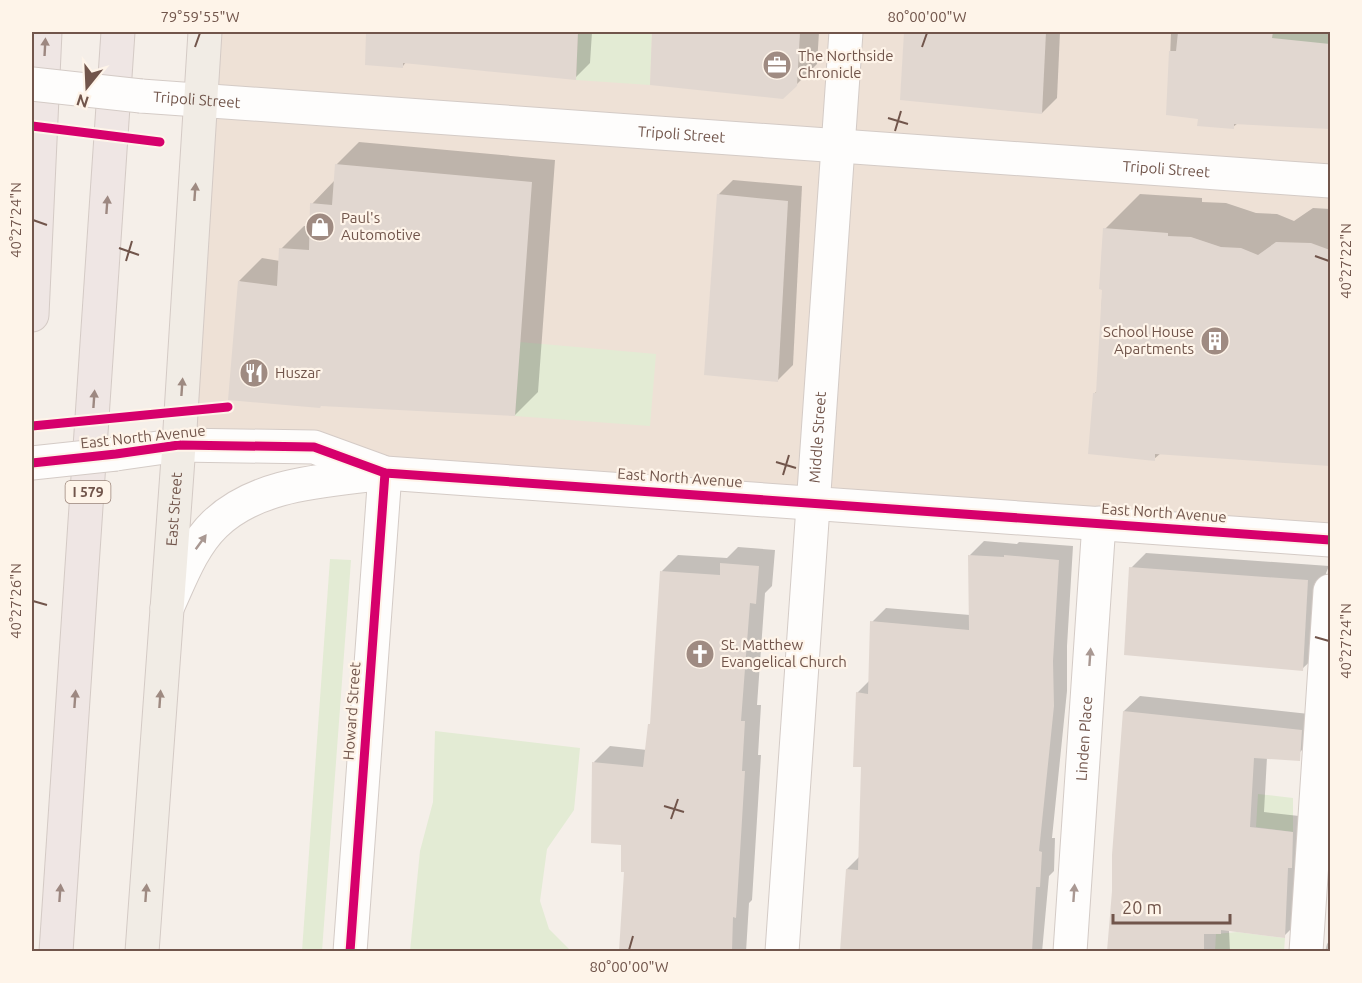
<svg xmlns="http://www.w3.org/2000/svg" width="1362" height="983" viewBox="0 0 1362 983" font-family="Ubuntu,sans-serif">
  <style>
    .residential { fill: #eee1d6 }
    .green { fill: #e3ebd4 }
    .shadow { fill: #0003 }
    .building { fill: #e1d7d0 }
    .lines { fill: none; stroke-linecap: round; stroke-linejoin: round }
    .street-casing { stroke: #d4cbc6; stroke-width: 35 }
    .secondary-casing { stroke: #d4cbc6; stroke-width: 35 }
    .primary-casing { stroke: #d4cac5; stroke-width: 35 }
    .highway-casing { stroke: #d4cac5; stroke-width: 35 }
    .street { stroke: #fefdfc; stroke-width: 33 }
    .secondary { stroke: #fefdfc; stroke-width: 33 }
    .primary { stroke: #f1ece5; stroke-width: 33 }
    .highway { stroke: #efe6e4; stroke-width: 33 }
    .street-bridge-casing { stroke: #d4cbc6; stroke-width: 35; stroke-linecap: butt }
    .secondary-bridge-casing { stroke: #d4cbc6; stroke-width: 35; stroke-linecap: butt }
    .street-bridge { stroke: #fefdfc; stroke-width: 33 }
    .secondary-bridge { stroke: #fefdfc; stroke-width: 33 }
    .cycleway-casing { stroke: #fef4e9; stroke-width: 13 }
    .cycleway { stroke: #d6006c; stroke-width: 9 }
    .oneway { fill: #9d8881 }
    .oneway2 { fill: #9e8a81 }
    .oneway3 { fill: #a99892 }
    .ticks { fill: none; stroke: #71554b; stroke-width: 2 }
    .labels { text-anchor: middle; stroke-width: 4.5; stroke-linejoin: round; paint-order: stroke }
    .shield { fill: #fef4e9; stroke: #9b857a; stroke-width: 1.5 }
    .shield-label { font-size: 14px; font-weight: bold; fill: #71554b }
    .poi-label { font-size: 15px; fill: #71554b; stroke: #fef4e9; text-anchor: start }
    .street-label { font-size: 15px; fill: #71554b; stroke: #fef4e9 }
    .neatline { fill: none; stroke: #71554b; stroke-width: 2 }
    .ticks-label { font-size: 15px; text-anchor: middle; fill: #71554b }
  </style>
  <rect width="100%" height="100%" fill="#f5efe9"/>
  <!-- residential -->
  <polygon class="residential" points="205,32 1330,32 1330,540 179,445"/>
  <!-- green -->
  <g class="green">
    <polygon points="578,32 652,32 650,85 576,80"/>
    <polygon points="1273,32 1330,32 1330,46 1272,38"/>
    <polygon points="520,342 656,354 650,426 515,416"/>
    <polygon points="330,559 351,560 322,951 302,951"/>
    <polygon points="435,731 580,748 574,810 547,849 540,901 549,929 571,951 410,951 420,851 433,802"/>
    <polygon points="1258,794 1293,798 1293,832 1256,827"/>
    <polygon points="1237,932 1285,938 1284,951 1215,951 1216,934"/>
  </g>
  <!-- shadow -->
  <g class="shadow">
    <polygon points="368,32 592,32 590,63 575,78 406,62 403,66 367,63"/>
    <polygon points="653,32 819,32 817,64 796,85 651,83"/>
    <polygon points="906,32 1060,32 1057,98 1042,113 901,99"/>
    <polygon points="1171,32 1330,32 1330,127 1238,123 1233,127 1199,118 1168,114"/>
    <polygon points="359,142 555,160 538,392 515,415 239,281 262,258 280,261 281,249 304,226 311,226 312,204 335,180 336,165"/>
    <polygon points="733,180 802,186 793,365 778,380 718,195"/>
    <polygon points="1140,194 1202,198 1202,202 1226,203 1256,213 1277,214 1294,221 1313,208 1330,209 1330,465 1161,453 1154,459 1094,394 1098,390 1105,229"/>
    <polygon points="984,541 1017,544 1019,542 1073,546 1067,646 1067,691 1052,838 1055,838 1054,871 1049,876 1042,952 841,951 847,869 860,856 863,766 857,693 870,680 872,622 886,608 970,615 970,555"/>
    <polygon points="738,547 775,550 772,586 765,593 757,705 761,705 758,755 761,755 752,900 749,903 746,952 621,952 626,870 622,843 594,762 610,746 647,750 649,725 651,723 662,571 678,555 727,558"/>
    <polygon points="1146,553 1329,566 1326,573 1321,651 1302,669 1131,568"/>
    <polygon points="1140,696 1309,714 1308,744 1293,759 1267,757 1264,812 1308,817 1299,921 1284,936 1229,930 1230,952 1110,952 1124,711"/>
    <polygon points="1330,940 1330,952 1325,952 1327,944"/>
  </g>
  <!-- building -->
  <g class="building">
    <polygon points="366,32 578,32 576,80 403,63 403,68 365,65"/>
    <polygon points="652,32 800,32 797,86 783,99 650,85"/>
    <polygon points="904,32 1046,32 1042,114 900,100"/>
    <polygon points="1178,32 1273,32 1272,38 1330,44 1330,129 1234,124 1234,129 1197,126 1198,119 1166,115 1169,51 1176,51"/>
    <polygon points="335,164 532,182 515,416 321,406 320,408 228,400 238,281 277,286 279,248 309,250 310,203 332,205"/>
    <polygon points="717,194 788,201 778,382 704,375"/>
    <polygon points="1103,228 1168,233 1168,236 1191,237 1221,247 1241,248 1258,255 1276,242 1311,243 1330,250 1330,466 1155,454 1155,461 1088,454 1093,393 1096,393 1102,290 1099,289"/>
    <polygon points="968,555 1004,557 1004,555 1059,560 1053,661 1054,706 1039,851 1042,852 1040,887 1036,887 1032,951 840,951 846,869 858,870 861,767 853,767 856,692 868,694 870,621 969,630"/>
    <polygon points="720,563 759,566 756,604 750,603 741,721 745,721 742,771 745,771 736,918 733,917 732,951 619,951 624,872 621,872 621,845 591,843 592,762 643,767 648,724 650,724 660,571 720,575"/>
    <polygon points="1129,567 1308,580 1303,671 1124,655"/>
    <polygon points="1123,711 1302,730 1300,761 1254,758 1250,827 1293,832 1292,868 1288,868 1285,938 1221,930 1221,934 1204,934 1204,951 1107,951 1112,891 1112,855"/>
  </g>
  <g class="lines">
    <!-- street casing -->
    <g class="street-casing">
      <g id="street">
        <path id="s1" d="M141 96 1330 181"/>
        <polyline points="350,952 385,473"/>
        <path id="s2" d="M782 952 846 32"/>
        <path id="s3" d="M1070 952 1099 523"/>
        <polyline points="1306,952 1330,591"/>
      </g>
    </g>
    <!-- secondary casing -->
    <g class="secondary-casing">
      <g id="secondary">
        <polyline points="116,454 179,445 314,447 380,471"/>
        <path d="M167 608C180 580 192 546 215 524 259 482 327 481 385 473L1330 540"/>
      </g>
    </g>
    <!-- primary casing -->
    <g class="primary-casing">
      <g id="primary">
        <path id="s4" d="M142 952 179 445 205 32"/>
      </g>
    </g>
    <!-- highway casing -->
    <g class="highway-casing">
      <g id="highway">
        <polyline points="32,315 45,32"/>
        <polyline points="56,952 118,32"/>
      </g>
    </g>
    <!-- street -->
    <use href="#street" class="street"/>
    <!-- secondary -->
    <use href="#secondary" class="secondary"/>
    <!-- primary -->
    <use href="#primary" class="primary"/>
    <!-- highway -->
    <use href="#highway" class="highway"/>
    <!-- street-bridge casing -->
    <g class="street-bridge-casing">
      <polyline id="street-bridge" points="32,84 141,96"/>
    </g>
    <!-- secondary-bridge casing -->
    <g class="secondary-bridge-casing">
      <polyline id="secondary-bridge" points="32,463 116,454"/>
    </g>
    <!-- street-bridge -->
    <use href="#street-bridge" class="street-bridge"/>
    <!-- secondary-bridge -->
    <use href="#secondary-bridge" class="secondary-bridge"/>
    <!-- cycleway casing -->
    <g class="cycleway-casing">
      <g id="cycleway">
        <polyline points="32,126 160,142"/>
        <polyline points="32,426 228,407"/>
        <polyline points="32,463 116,454 179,445 314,447 385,473 1330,540"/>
        <polyline points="350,952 385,473"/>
      </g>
    </g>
    <!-- cycleway -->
    <use href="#cycleway" class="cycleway"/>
  </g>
  <!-- one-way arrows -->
  <defs><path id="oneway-solid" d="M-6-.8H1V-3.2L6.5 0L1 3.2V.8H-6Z" transform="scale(1.5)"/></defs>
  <g class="oneway">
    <use href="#oneway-solid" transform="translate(45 47) rotate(-87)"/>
    <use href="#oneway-solid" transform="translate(107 205) rotate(-86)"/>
    <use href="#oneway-solid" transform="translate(94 399) rotate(-86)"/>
    <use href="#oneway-solid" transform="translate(75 699) rotate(-86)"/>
    <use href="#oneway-solid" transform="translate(60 893) rotate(-86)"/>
  </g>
  <g class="oneway2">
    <use href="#oneway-solid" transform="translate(195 192) rotate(-86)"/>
    <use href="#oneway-solid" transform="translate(182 387) rotate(-86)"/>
    <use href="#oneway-solid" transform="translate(160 699) rotate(-86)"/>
    <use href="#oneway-solid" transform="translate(146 893) rotate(-86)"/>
  </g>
  <g class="oneway3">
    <use href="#oneway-solid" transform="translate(201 542) rotate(-54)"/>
    <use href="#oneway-solid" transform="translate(1090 657) rotate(-86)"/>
    <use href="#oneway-solid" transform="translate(1074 893) rotate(-86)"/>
  </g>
  <!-- ticks -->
  <path class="ticks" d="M195 47 200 33M922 47 927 33M888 118 908 124M895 131 901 111M33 220 47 225M119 248 139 255M1315 256 1329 261M126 261 132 241M776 462 796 468M783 475 789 455M33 601 47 605M1315 637 1329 641M664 806 684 812M671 819 678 799M629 950 633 936"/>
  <!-- icons -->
  <defs>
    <g id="office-disc" transform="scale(1.5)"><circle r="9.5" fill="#9f8b82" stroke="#fef4e9"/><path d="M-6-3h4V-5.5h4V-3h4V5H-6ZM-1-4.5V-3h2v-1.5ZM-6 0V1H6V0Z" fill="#fff"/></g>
    <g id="shop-disc" transform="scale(1.5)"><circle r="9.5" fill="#9f8b82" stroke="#fef4e9"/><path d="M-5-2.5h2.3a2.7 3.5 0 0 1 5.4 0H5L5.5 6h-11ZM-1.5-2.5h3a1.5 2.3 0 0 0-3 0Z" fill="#fff"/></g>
    <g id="building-disc" transform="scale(1.5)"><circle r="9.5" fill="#9f8b82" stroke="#fef4e9"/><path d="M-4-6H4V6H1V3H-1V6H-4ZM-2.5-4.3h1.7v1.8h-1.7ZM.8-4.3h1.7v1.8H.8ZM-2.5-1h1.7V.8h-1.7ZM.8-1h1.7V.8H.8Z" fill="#fff"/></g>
    <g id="restaurant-disc" transform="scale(1.5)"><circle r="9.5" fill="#9f8b82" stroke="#fef4e9"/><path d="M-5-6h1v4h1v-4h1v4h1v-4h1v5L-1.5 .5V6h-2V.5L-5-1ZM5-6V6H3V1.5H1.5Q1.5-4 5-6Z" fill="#fff"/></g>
    <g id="church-disc" transform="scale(1.5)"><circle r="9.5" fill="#9f8b82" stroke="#fef4e9"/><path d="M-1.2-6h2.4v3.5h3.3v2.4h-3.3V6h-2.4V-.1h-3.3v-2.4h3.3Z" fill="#fff"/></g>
  </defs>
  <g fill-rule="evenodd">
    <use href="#office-disc" x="777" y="65"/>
    <use href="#shop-disc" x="320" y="227"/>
    <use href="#building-disc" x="1215" y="341"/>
    <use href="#restaurant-disc" x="254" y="373"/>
    <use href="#church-disc" x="700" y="654"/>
  </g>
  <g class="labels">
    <!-- shield labels -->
    <rect class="shield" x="65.5" y="481" width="45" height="22" rx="4.5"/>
    <g class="shield-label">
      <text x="88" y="497">I 579</text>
    </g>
    <!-- poi labels -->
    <g class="poi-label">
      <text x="798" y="61">The Northside<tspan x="798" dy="17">Chronicle</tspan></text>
      <text x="341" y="223">Paul's<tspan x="341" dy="17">Automotive</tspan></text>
      <text x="1194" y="337" text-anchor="end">School House<tspan x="1194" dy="17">Apartments</tspan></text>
      <text x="275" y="378">Huszar</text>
      <text x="721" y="650">St. Matthew<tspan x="721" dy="17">Evangelical Church</tspan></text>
    </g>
    <!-- street labels -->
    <g class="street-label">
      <text dy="5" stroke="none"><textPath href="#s1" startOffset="56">Tripoli Street</textPath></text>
      <text dy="5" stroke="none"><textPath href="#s1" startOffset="542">Tripoli Street</textPath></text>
      <text dy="5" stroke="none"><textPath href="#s1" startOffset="1028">Tripoli Street</textPath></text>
      <text transform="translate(143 437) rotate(-6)" y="5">East North Avenue</text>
      <text dy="5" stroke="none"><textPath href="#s2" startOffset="516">Middle Street</textPath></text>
      <text transform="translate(680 478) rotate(4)" y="5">East North Avenue</text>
      <text dy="5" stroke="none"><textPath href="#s4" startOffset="444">East Street</textPath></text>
      <text transform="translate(1164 513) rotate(4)" y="5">East North Avenue</text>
      <text transform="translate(352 711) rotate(-86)" y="5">Howard Street</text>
      <text dy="5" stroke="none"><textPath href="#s3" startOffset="214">Linden Place</textPath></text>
    </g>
  </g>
  <!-- border -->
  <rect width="1362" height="983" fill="none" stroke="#fef4e9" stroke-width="66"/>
  <!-- north arrow -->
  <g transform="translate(87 87) rotate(198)" stroke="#fef4e9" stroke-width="4.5" paint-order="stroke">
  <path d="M0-4.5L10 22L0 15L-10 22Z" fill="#71554b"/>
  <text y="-9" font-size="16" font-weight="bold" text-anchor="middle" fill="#71554b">N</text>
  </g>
  <!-- scale -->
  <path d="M1113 914v9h117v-9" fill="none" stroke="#71554b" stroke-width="3"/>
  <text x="1122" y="914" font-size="18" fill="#71554b" stroke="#fef4e9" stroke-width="4.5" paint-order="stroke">20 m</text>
  <rect x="33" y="33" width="1296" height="917" class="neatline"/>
  <g class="ticks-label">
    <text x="200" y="22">79°59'55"W</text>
    <text x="927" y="22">80°00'00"W</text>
    <text transform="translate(16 220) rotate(-90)" y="5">40°27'24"N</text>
    <text transform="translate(1346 261) rotate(-90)" y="5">40°27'22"N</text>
    <text transform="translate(16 601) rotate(-90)" y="5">40°27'26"N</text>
    <text transform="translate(1346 641) rotate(-90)" y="5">40°27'24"N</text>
    <text x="629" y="972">80°00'00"W</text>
  </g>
</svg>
